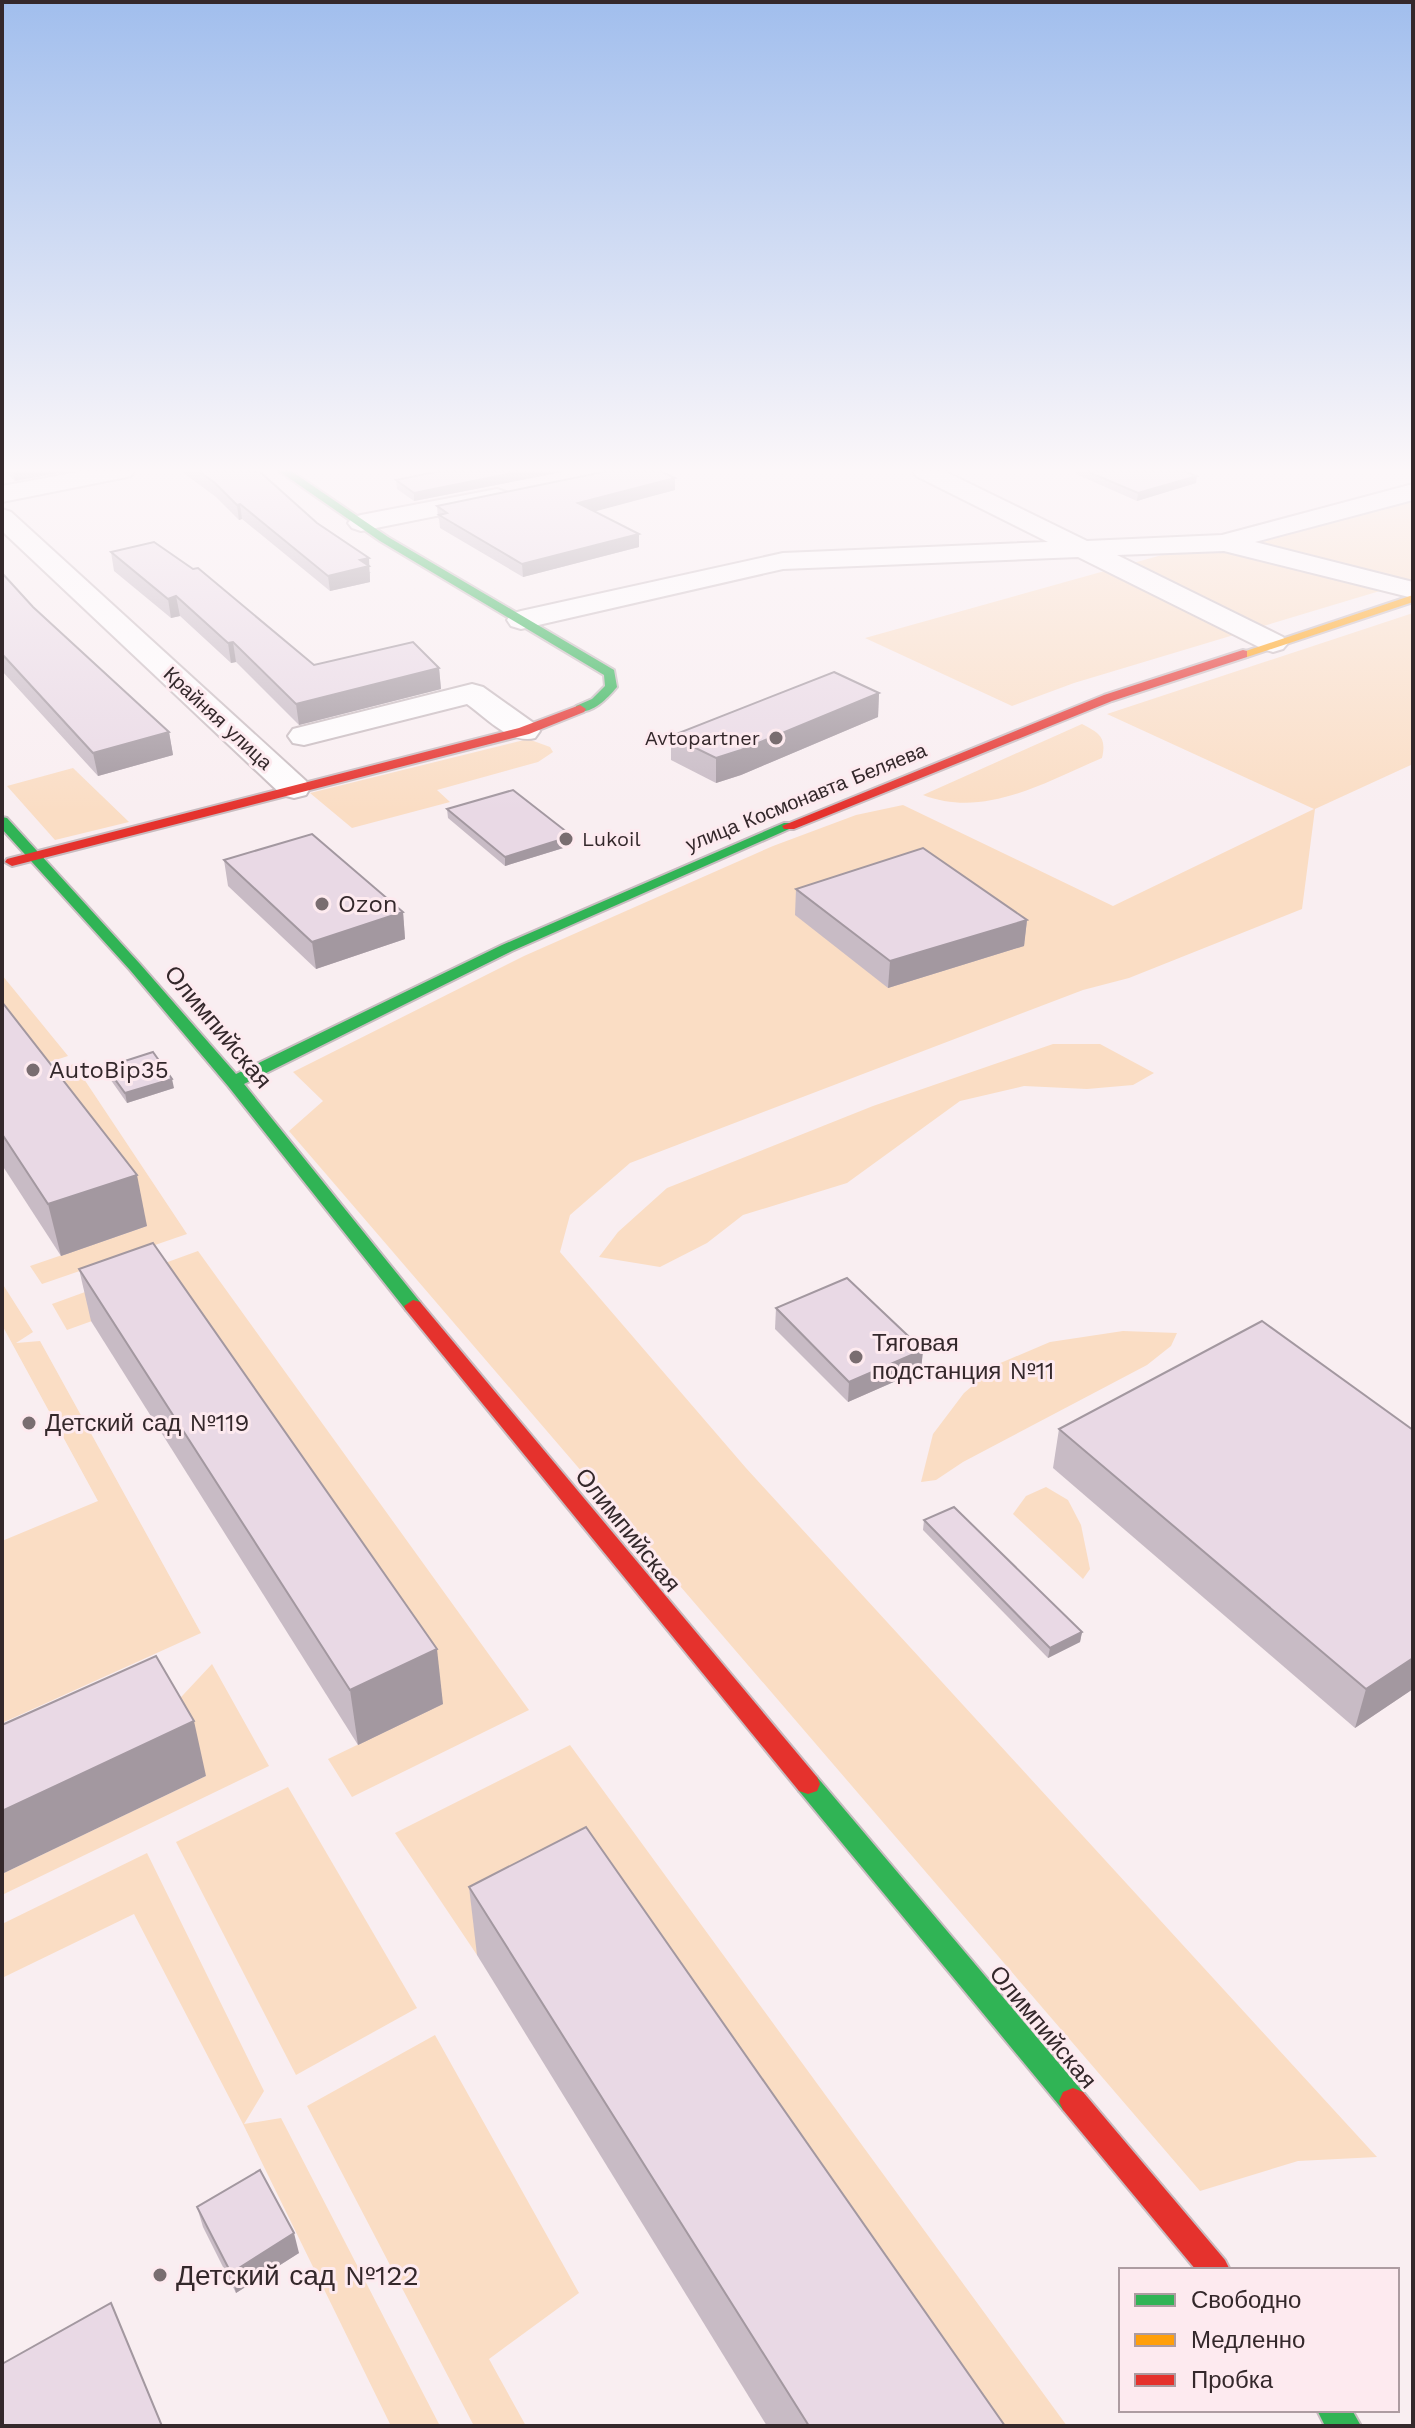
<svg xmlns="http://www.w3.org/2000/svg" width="1415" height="2428" viewBox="0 0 1415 2428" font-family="'Work Sans',sans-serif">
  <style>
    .green { fill: #faddc4 }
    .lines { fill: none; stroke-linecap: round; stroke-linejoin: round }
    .street-casing { stroke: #c8bcc0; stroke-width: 4 }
    .fast-casing { stroke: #c8bcc0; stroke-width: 4 }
    .slow-casing { stroke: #c8bcc0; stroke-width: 4 }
    .jam-casing { stroke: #c8bcc0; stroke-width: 4 }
    .street { fill: #fefcfd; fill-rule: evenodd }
    .fast { fill: #30b455; fill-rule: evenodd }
    .slow { fill: #ff9f0a; fill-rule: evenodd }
    .jam { fill: #e5322d; fill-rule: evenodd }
    .wall { fill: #c8bbc5 }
    .shaded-wall { fill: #a398a0 }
    .building { fill: #e9d9e5; stroke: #a398a0; stroke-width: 2 }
    .poi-dot { fill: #796d70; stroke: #fdeaef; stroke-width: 3 }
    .labels { text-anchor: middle; stroke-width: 6; stroke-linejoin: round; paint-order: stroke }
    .far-street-label { font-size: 20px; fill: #34282b; stroke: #fdeaef }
    .far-poi-label { font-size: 20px; fill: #34282b; stroke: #fdeaef; text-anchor: end }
    .poi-label { font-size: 24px; fill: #34282b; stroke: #fdeaef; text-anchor: start }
    .street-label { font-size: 24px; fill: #34282b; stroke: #fdeaef }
    .near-poi-label { font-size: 28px; fill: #34282b; stroke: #fdeaef; text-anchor: start }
  </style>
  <rect width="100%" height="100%" fill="#f9eef1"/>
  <!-- green -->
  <g class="green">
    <polygon points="1413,485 1413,581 1074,683 1012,706 865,638"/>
    <polygon points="1413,613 1413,764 1315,809 1302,909 1129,978 1083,990 630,1163 570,1215 560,1252 746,1468 1377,2157 1298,2161 1200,2191 289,1131 323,1101 293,1072 524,956 773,846 856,815 903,805 1113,906 1314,809 1107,714"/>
    <path d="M1082 724C1099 733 1107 737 1102 758 1045 782 985 819 923 795Z"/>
    <polygon points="528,739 550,747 553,752 538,762 437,790 450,802 352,828 310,793"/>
    <polygon points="73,768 129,822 55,840 7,786"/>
    <polygon points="2,975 68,1056 37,1066 2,1026"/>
    <polygon points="1053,1044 1100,1044 1154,1073 1133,1085 1087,1089 1024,1086 960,1101 847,1183 743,1215 707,1243 660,1267 599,1257 618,1232 667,1188 873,1106"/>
    <polygon points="74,1064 187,1234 42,1284 30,1266 147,1226 41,1074"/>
    <polygon points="198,1251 529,1710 352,1797 328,1759 442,1704 164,1295 67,1330 52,1304"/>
    <polygon points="2,1283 33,1332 16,1343 40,1341 201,1633 2,1723 2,1541 98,1501 2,1325"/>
    <polygon points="1123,1331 1177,1333 1171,1346 1147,1365 963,1462 936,1480 921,1482 933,1434 964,1393 998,1364 1050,1342"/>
    <polygon points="1046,1487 1068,1500 1081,1525 1090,1569 1083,1579 1013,1514 1026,1496"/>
    <polygon points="212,1664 269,1766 2,1895 2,1874 206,1776 169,1710"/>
    <polygon points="570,1745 1067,2426 952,2426 590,1895 477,1955 395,1833"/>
    <polygon points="288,1787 417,2008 296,2075 176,1842"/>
    <polygon points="147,1853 264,2091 244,2124 281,2118 440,2426 391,2426 243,2124 134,1914 2,1978 2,1924"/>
    <polygon points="435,2035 579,2293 489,2359 526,2426 474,2426 307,2106"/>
  </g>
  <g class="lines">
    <!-- street casing -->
    <g class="street-casing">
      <g id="street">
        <polygon points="83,471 134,471 131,476 122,478 2,502 2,486"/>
        <polygon points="913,471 944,471 1087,541 1222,535 1413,484 1413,500 1255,542 1413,582 1413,598 1224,551 1117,555 1283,637 1288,643 1283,649 1273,652 1263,649 1078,557 783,569 521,629 511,626 507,620 511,614 521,611 783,553 1048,542 916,476"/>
        <polygon points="497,489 506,492 510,497 506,502 361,531 352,528 348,523 352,518 361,515"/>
        <polygon points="2,509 11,512 306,781 310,788 306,795 294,798 282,795 2,531"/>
        <path d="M472 684 483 687 535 724 540 731 535 738C509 744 487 718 467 704L304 745 293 743 288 736 293 729Z"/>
      </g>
    </g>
    <!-- fast casing -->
    <g class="fast-casing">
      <g id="fast">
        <path d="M279 471H291L388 537 614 670 617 687C606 700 593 713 576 712V706L592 699 605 686 604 675 380 541Z"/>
        <polygon points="2,817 7,818 140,964 236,1074 502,945 784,823 794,823 796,826 512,951 244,1084 420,1302 422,1306 413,1312 406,1310 228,1086 130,970 2,829"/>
        <polygon points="808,1774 817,1777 1083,2092 1087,2101 1083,2110 1073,2114 1063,2110 799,1791 796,1784 799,1777"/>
        <polygon points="1317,2410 1352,2410 1361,2426 1325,2426"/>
      </g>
    </g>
    <!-- slow casing -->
    <g class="slow-casing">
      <polygon id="slow" points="1413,595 1413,602 1247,657 1237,654"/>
    </g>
    <!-- jam casing -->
    <g class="jam-casing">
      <g id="jam">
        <polygon points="1243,650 1247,651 1247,657 1112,701 794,829 784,829 782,826 1104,695"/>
        <polygon points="580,705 586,709 584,712 529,734 12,866 5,862 7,859 519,728"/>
        <polygon points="413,1300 420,1302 817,1777 820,1784 817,1791 808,1794 799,1791 406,1310 404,1306"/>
        <polygon points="1073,2088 1083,2092 1225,2260 1230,2270 1196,2270 1063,2110 1059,2101 1063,2092"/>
      </g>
    </g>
    <!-- street -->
    <use href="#street" class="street"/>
    <!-- fast -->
    <use href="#fast" class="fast"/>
    <!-- slow -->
    <use href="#slow" class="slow"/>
    <!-- jam -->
    <use href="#jam" class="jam"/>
  </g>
  <!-- wall -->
  <g class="wall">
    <polygon points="3,471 68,471 15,481"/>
    <polygon points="181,471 259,471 371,573 370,573 370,582 330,591 242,519 239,520 216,497"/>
    <polygon points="440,471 567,471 414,501 397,489 396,480"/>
    <polygon points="1076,471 1184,471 1196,483 1137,501 1076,474"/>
    <polygon points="675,478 675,490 594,511 639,547 523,577 440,528 439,519 438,518 437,506"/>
    <polygon points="111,552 314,665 439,668 441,689 299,725 236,662 231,663 180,616 171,618 114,571"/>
    <polygon points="2,573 33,607 169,732 173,755 98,776 2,671"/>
    <polygon points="879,693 878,717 741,775 716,783 671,760 671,736"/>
    <polygon points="447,809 573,845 505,866 448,818"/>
    <polygon points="224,860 403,912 405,939 316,969 228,886"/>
    <polygon points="796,889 1027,920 1024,946 888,988 795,915"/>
    <polygon points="2,1002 147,1226 61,1256 2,1165"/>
    <polygon points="106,1067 174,1088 127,1103 108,1076"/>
    <polygon points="79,1269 443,1704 358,1745 91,1321"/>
    <polygon points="776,1308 923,1350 921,1370 848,1402 775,1329"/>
    <polygon points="1059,1429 1413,1689 1355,1728 1053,1468"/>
    <polygon points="924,1520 1082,1632 1080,1642 1048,1658 923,1530"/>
    <polygon points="469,1887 1005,2426 767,2426 477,1955"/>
    <polygon points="197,2207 299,2253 236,2293 203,2227"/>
  </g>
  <!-- shaded-wall -->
  <g class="shaded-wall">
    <polygon points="13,471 68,471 15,481"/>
    <polygon points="523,471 567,471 414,501 414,493"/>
    <polygon points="1197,476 1196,483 1137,501 1138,493"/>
    <polygon points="675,478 675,490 578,516 578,503"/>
    <polygon points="240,504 242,519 239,520 237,505"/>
    <polygon points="639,534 639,547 523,577 522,564"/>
    <polygon points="369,558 370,582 330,591 328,576 360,560"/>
    <polygon points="176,596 180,616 171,618 168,599"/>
    <polygon points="233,642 236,662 231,663 228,643"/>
    <polygon points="439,668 441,689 299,725 296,704"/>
    <polygon points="879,693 878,717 741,775 716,783 716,758"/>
    <polygon points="169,732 173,755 98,776 93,753"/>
    <polygon points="572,836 573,845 505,866 505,857"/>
    <polygon points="403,912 405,939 316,969 312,942"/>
    <polygon points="1027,920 1024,946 888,988 890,961"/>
    <polygon points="172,1079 174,1088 127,1103 125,1093"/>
    <polygon points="137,1175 147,1226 61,1256 48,1204"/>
    <polygon points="923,1350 921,1370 848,1402 849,1382"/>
    <polygon points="1082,1632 1080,1642 1048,1658 1050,1648"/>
    <polygon points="437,1649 443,1704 358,1745 350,1690"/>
    <polygon points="1413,1658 1413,1689 1355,1728 1366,1689"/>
    <polygon points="194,1721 206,1776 2,1874 2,1811"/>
    <polygon points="294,2233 299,2253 236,2293 231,2273"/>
  </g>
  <!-- building -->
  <g class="building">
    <polygon points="198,471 259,471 317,523 369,558 360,560 369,566 328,576 240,504 237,505 214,482"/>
    <polygon points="440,471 523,471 414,493 396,480"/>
    <polygon points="608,471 660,471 675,478 578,503 639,534 522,564 439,515 447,513 437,506"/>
    <polygon points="1086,471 1184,471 1197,476 1138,493"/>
    <polygon points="154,542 193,569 198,568 314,665 413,642 439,668 296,704 233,642 228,643 176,596 168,599 111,552"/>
    <polygon points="2,573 33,607 169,732 93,753 2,654"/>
    <polygon points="834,672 879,693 741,750 716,758 671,736"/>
    <polygon points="513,790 572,836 505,857 447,809"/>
    <polygon points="312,834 403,912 312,942 224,860"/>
    <polygon points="923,848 1027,920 890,961 796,889"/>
    <polygon points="2,1002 137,1175 48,1204 2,1134"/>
    <polygon points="153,1052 172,1079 125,1093 106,1067"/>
    <polygon points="153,1243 437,1649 350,1690 79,1269"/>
    <polygon points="847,1278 923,1350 849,1382 776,1308"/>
    <polygon points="1262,1321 1413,1430 1413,1658 1366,1689 1059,1429"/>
    <polygon points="954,1507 1082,1632 1050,1648 924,1520"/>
    <polygon points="156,1656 194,1721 2,1811 2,1725"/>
    <polygon points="586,1827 1005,2426 809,2426 469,1887"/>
    <polygon points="260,2170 294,2233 231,2273 197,2207"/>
    <polygon points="111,2303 162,2426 2,2426 2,2364"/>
  </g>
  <!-- sky -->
  <linearGradient id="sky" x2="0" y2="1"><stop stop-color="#a1beed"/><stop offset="0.58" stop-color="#fcf7f9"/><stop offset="1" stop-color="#fcf7f9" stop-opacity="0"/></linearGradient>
  <rect width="1415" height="811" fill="url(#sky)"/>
  <!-- markers -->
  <g class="poi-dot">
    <circle cx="776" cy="738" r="8"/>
    <circle cx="566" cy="839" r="8"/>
    <circle cx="322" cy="904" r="8"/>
    <circle cx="33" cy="1070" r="8"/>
    <circle cx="856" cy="1357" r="8"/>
    <circle cx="29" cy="1423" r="8"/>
    <circle cx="160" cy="2275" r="8"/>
  </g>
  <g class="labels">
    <!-- far-street labels -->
    <g class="far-street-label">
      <text transform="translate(218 718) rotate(43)" y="7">Крайняя улица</text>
      <text transform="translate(806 797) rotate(-22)" y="7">улица Космонавта Беляева</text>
    </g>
    <!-- far-poi labels -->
    <g class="far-poi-label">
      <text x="760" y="745">Avtopartner</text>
      <text x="582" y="846" text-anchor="start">Lukoil</text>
    </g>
    <!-- poi labels -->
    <g class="poi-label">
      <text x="338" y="912">Ozon</text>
      <text x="49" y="1078">AutoBip35</text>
      <text x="872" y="1351">Тяговая<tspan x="872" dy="28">подстанция №11</tspan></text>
      <text x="45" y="1431">Детский сад №119</text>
    </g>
    <!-- street labels -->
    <g class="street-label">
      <text transform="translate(218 1027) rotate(50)" y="8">Олимпийская</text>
      <text transform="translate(628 1530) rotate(51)" y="8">Олимпийская</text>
      <text transform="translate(1043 2027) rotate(50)" y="8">Олимпийская</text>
    </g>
    <!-- near-poi labels -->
    <g class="near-poi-label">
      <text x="176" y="2285">Детский сад №122</text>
    </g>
  </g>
  <!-- border -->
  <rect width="1415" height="2428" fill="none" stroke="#34282b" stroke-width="8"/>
  <!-- legend -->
  <rect x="1119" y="2268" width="280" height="144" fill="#fdeaef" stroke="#ad9ca1" stroke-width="2"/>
  <rect x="1135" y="2294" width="40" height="12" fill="#30b455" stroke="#ad9ca1" stroke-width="2"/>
  <text x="1191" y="2308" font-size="24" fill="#34282b">Свободно</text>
  <rect x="1135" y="2334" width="40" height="12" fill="#ff9f0a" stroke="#ad9ca1" stroke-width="2"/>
  <text x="1191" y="2348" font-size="24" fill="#34282b">Медленно</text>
  <rect x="1135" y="2374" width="40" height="12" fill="#e5322d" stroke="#ad9ca1" stroke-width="2"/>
  <text x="1191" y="2388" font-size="24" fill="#34282b">Пробка</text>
</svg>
